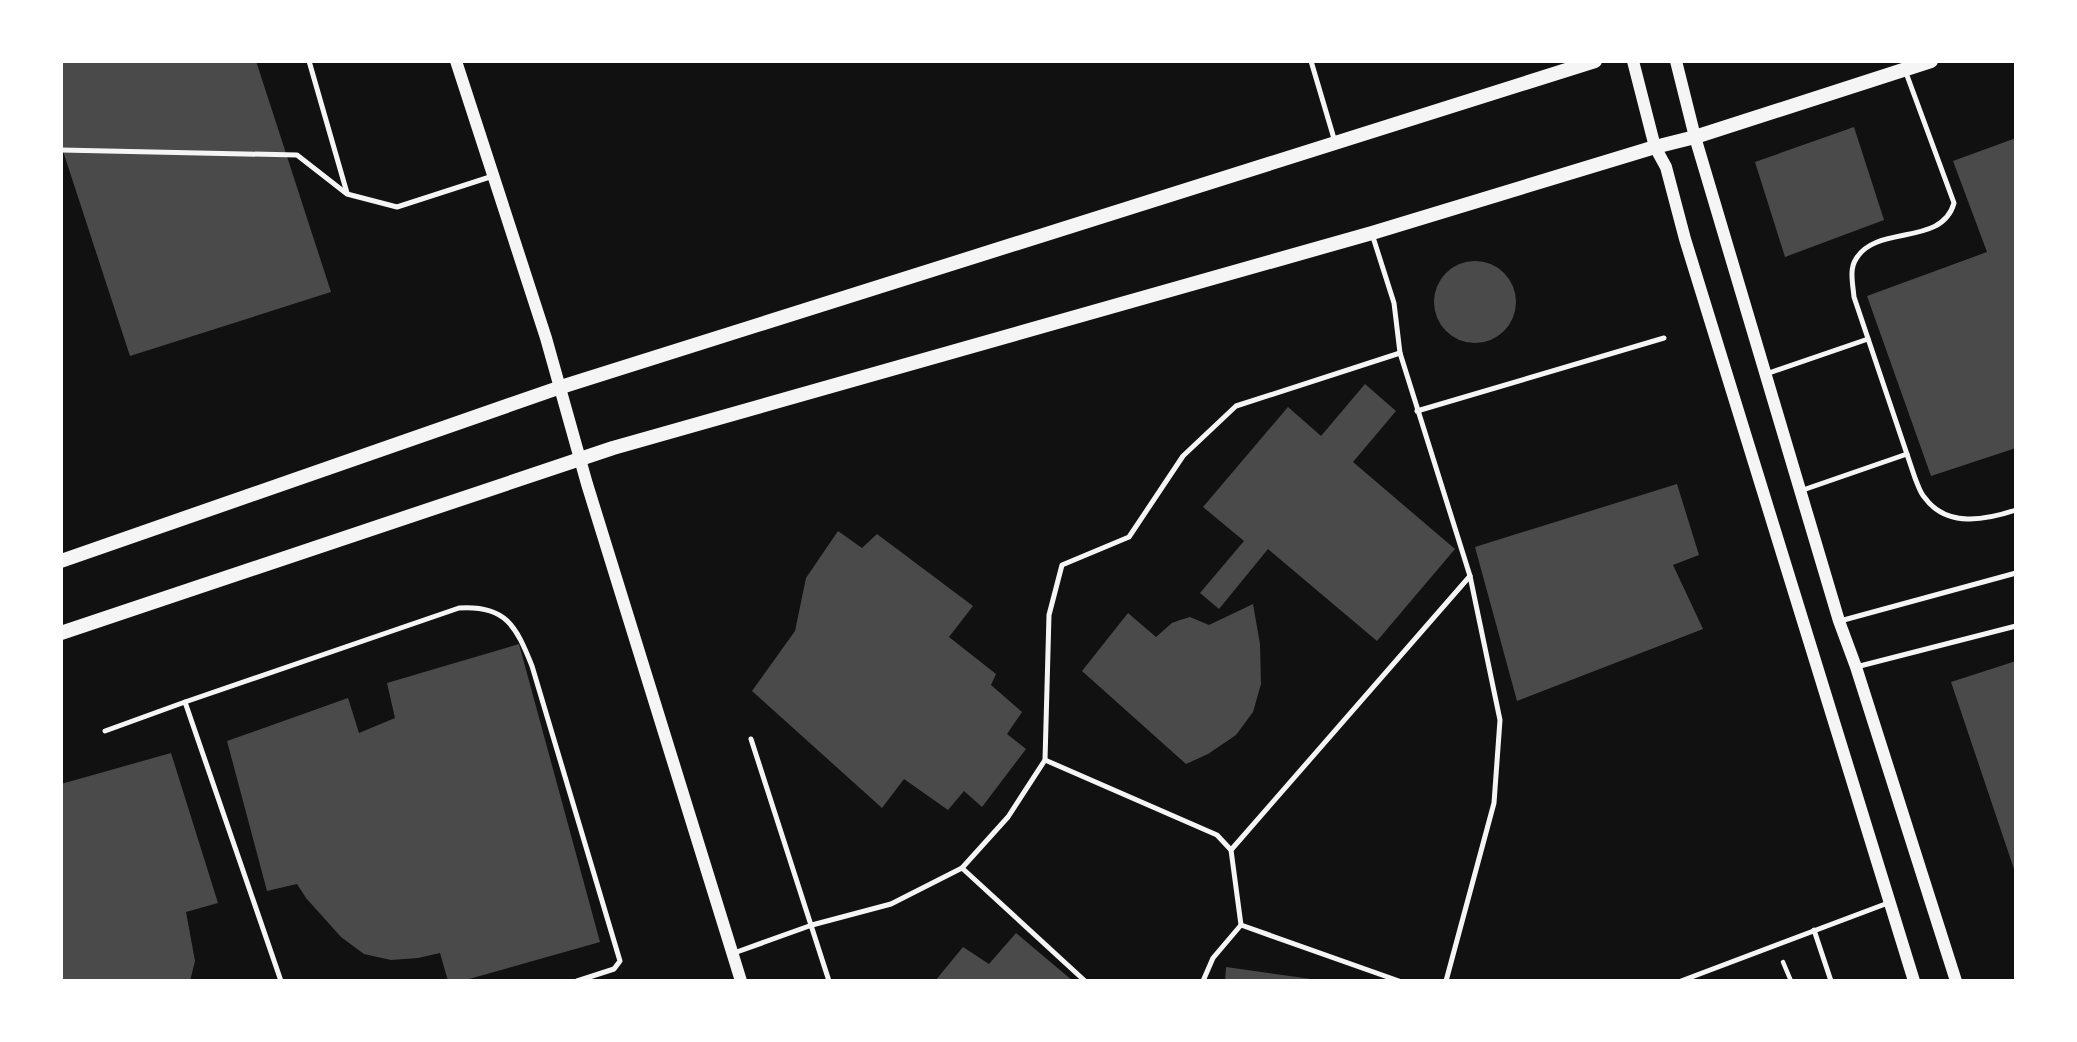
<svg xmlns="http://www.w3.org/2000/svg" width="2077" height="1042" viewBox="0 0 2077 1042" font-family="'Sofia Sans Condensed',sans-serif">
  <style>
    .building { fill: #4a4a4a }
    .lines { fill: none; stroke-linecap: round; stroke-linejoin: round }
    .path { stroke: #f5f5f5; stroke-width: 4.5 }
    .service { stroke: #f5f5f5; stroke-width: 5 }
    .tertiary { stroke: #f5f5f5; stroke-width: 12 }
    .secondary { stroke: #f5f5f5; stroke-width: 14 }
  </style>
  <rect width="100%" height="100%" fill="#111"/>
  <!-- building -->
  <g class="building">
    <polygon points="61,61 256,61 331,292 130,356 61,145"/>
    <polygon points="1854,127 1884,220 1785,257 1755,162"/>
    <polygon points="2016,138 2016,448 1931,476 1867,296 1987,252 1953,161"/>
    <circle cx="1475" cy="302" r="41"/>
    <polygon points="1365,384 1396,411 1353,462 1455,549 1377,641 1268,549 1219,609 1200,593 1244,541 1203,507 1288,407 1321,436"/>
    <polygon points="1677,484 1699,555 1673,565 1703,629 1517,701 1475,547"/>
    <polygon points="838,531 862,548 877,534 973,606 949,637 996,674 991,685 1022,712 1007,734 1026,749 982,807 964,791 948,810 904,779 882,808 752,691 795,631 806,578"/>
    <polygon points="1253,604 1260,644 1261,684 1253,712 1236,735 1208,754 1186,764 1082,671 1128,613 1156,637 1172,623 1180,620 1190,617 1209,625"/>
    <polygon points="519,644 600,942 462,981 448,981 440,953 418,958 391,960 364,954 341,937 306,898 297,884 267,891 227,741 348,698 359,733 395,718 387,683"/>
    <polygon points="2016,661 2016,872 2015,872 1951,682"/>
    <polygon points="171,753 218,903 186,912 195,961 190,981 61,981 61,784"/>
    <polygon points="1016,933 1073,981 935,981 963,947 989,964"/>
    <polygon points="1226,967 1311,979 1310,981 1225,981"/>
  </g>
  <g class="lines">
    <!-- path -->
    <polyline class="path" points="1783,962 1791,981"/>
    <!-- service -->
    <g class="service">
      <polyline points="309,61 347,193"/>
      <polyline points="1311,61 1335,142"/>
      <path d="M1905 70 1954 203C1942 247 1876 224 1856 259 1849 269 1853 285 1854 297L1915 478C1918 485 1920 493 1925 498 1947 528 1986 520 2016 510"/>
      <polyline points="61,150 297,155 347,194 397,207 493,176"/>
      <polyline points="1372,234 1394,303 1400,353 1470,576 1500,720 1494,803 1446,981"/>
      <polyline points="1766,374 1868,339"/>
      <polyline points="1417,411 1664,338"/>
      <polyline points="1800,491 1907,454"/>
      <polyline points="1840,621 2016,573"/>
      <polyline points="1856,667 2016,626"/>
      <path d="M185 702 459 608C506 605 516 626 532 666L620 961 614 969 577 981"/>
      <polyline points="105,731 185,702 281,981"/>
      <polyline points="751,739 829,981"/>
      <polyline points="1045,760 1049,615 1062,565 1129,537 1183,456 1236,406 1400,353"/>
      <polyline points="1231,850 1470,576"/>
      <polyline points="962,868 1085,981"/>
      <polyline points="1241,925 1399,981"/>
      <polyline points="1814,930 1831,981"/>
      <polyline points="734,953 812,925 891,904 962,868 1008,817 1045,760 1217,835 1231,850 1241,925 1213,958 1203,981"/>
      <polyline points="1681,981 1888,903"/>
    </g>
    <!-- tertiary -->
    <g class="tertiary">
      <polyline points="456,61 546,338 587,484 741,981"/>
      <polyline points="1633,61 1655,147 1666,167 1685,239 1914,981"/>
      <polyline points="1676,61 1695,137 1839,621 1856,667 1956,981"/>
    </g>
    <!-- secondary -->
    <g class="secondary">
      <polyline points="61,561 561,387 1595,61"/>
      <polyline points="61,633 613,448 1372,233 1655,147 1695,137 1931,61"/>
    </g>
  </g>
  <!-- border -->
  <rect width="2077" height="1042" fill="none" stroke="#ffffff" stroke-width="126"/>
</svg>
